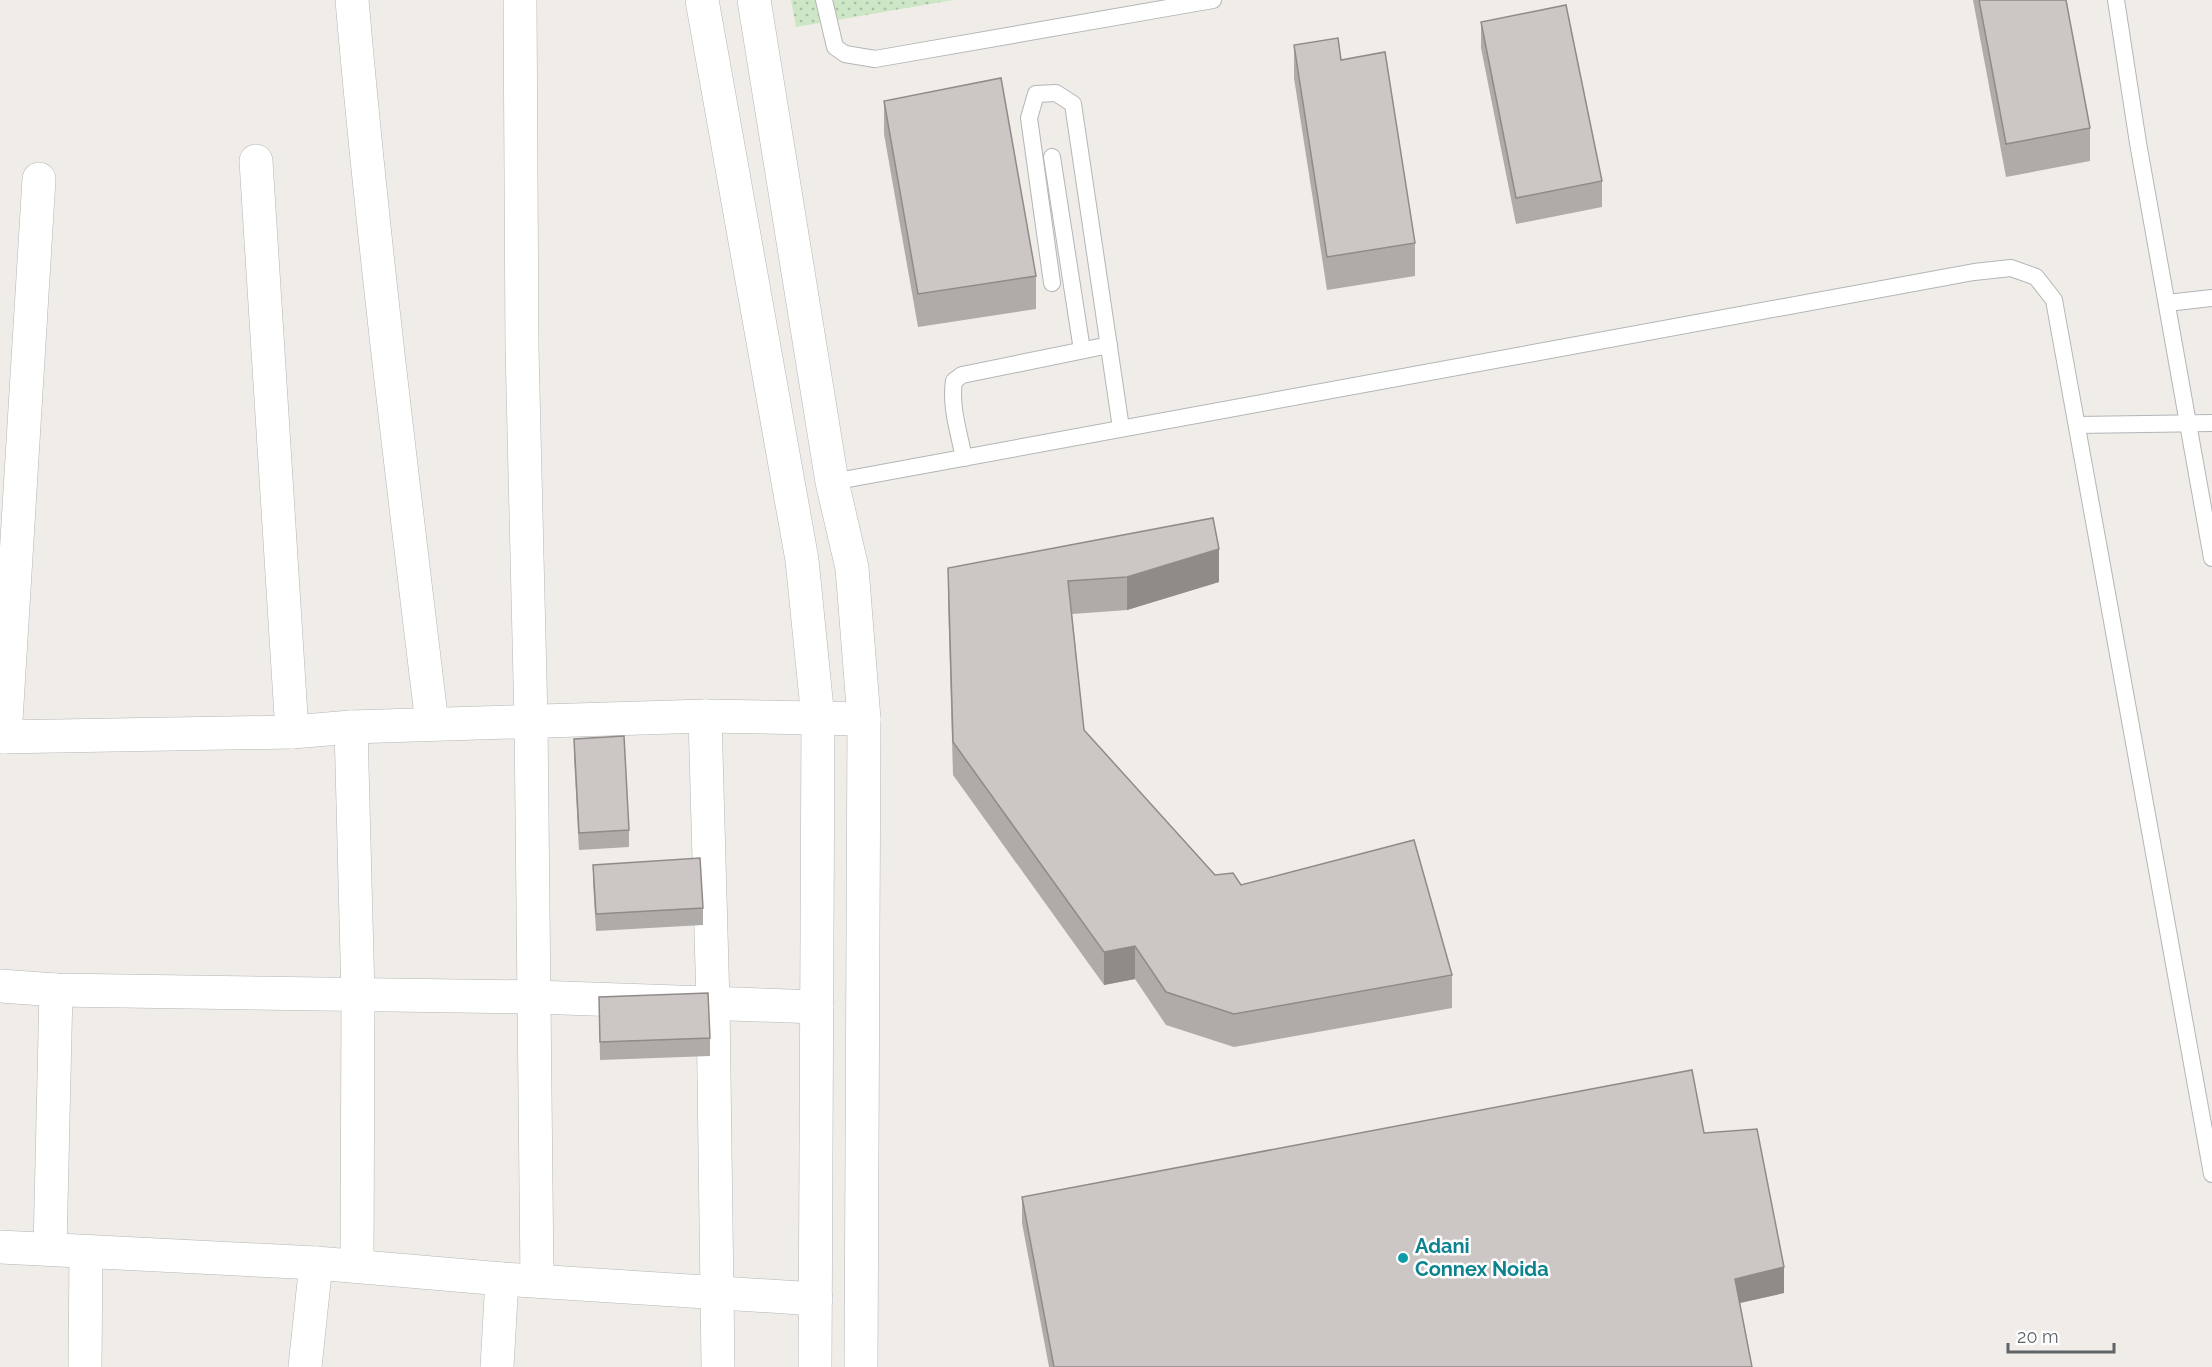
<svg xmlns="http://www.w3.org/2000/svg" width="2212" height="1367" viewBox="0 0 2212 1367" font-family="Raleway,sans-serif">
  <style>
    .grass { fill: url(#grass-dots) }
    .lines { fill: none; stroke-linecap: round; stroke-linejoin: round }
    .service-casing { stroke: #b2b6b9; stroke-width: 18 }
    .minor-casing { stroke: #b2b6b9; stroke-width: 34 }
    .tertiary-casing { stroke: #b2b6b9; stroke-width: 34 }
    .service { stroke: #fff; stroke-width: 16 }
    .minor { stroke: #fff; stroke-width: 33 }
    .tertiary { stroke: #fff; stroke-width: 33 }
    .wall { fill: #afaba9 }
    .shaded-wall { fill: #8f8b89 }
    .building { fill: #ccc7c4; stroke: #8f8b89; stroke-width: 1.5 }
    .culture-dot { fill: #0f9aa8; stroke: #fff; stroke-width: 2 }
    .labels { text-anchor: middle; stroke-width: 5; stroke-linejoin: round; paint-order: stroke }
    .culture-label { font-size: 20px; font-weight: bold; fill: #0d838f; stroke: #fff; text-anchor: start }
  </style>
  <defs>
    <pattern id="grass-dots" width="8" height="8" patternUnits="userSpaceOnUse" patternTransform="scale(1.5)"><rect width="8" height="8" fill="#cde6c5"/><path d="M2 2h.1M6 6h.1" fill="none" stroke="#aabea4" stroke-width="1.8" stroke-linecap="round"/></pattern>
  </defs>
  <rect width="100%" height="100%" fill="#f0ece7"/>
  <!-- grass -->
  <polygon class="grass" points="791,0 953,0 796,27"/>
  <g class="lines">
    <!-- service casing -->
    <g class="service-casing">
      <g id="service">
        <polyline points="824,0 835,47 845,54 875,59 1213,0"/>
        <polyline points="2116,0 2138,143 2212,558"/>
        <polyline points="1052,157 1082,350"/>
        <polyline points="1052,283 1029,118 1036,94 1056,93 1073,104 1121,428"/>
        <polyline points="2167,303 2212,298"/>
        <polyline points="2077,425 2212,423"/>
        <path d="M964 458C959 433 950 406 954 381L962 375 1109 345"/>
        <polyline points="832,482 1974,272 2011,268 2036,277 2054,300 2212,1174"/>
      </g>
    </g>
    <!-- minor casing -->
    <g class="minor-casing">
      <g id="minor">
        <path d="M352 0C373 242 403 483 432 724"/>
        <polyline points="520,0 522,348 531,721 537,1280"/>
        <polyline points="256,161 292,732"/>
        <polyline points="705,716 713,1004 718,1367"/>
        <polyline points="351,727 358,996 357,1266"/>
        <polyline points="0,737 292,732 351,727 705,716 864,719"/>
        <polyline points="5,737 39,179"/>
        <polyline points="0,986 56,990 535,997 817,1007"/>
        <polyline points="0,1247 316,1263 502,1279 816,1299"/>
        <polyline points="50,1249 56,990"/>
        <polyline points="85,1367 86,1252"/>
        <polyline points="305,1367 316,1263"/>
        <polyline points="497,1367 502,1279"/>
      </g>
    </g>
    <!-- tertiary casing -->
    <g class="tertiary-casing">
      <g id="tertiary">
        <polyline points="702,0 802,560 818,719 815,1367"/>
        <polyline points="754,0 832,482 852,568 864,719 861,1367"/>
      </g>
    </g>
    <!-- service -->
    <use href="#service" class="service"/>
    <!-- minor -->
    <use href="#minor" class="minor"/>
    <!-- tertiary -->
    <use href="#tertiary" class="tertiary"/>
  </g>
  <!-- wall -->
  <g class="wall">
    <polygon points="1973,0 2066,0 2090,128 2090,161 2006,177"/>
    <polygon points="1481,22 1602,181 1602,207 1516,224 1481,48"/>
    <polygon points="1294,45 1341,60 1415,243 1415,276 1327,290 1294,78"/>
    <polygon points="884,101 1036,276 1036,309 918,327 884,134"/>
    <polygon points="948,568 1219,582 1127,610 1072,614 1084,730 1215,875 1241,885 1452,975 1452,1008 1234,1047 1166,1025 1135,979 1104,985 953,775 948,601"/>
    <polygon points="574,739 629,830 629,847 579,850 574,756"/>
    <polygon points="593,865 703,908 703,925 596,931 593,882"/>
    <polygon points="599,997 710,1038 710,1056 600,1060"/>
    <polygon points="1704,1133 1784,1293 1740,1303 1752,1367 1049,1367 1022,1223 1022,1197"/>
  </g>
  <!-- shaded-wall -->
  <g class="shaded-wall">
    <polygon points="1219,549 1219,582 1127,610 1127,577"/>
    <polygon points="1135,946 1135,979 1104,985 1104,952"/>
    <polygon points="1784,1267 1784,1293 1735,1304 1735,1279"/>
  </g>
  <!-- building -->
  <g class="building">
    <polygon points="1979,0 2066,0 2090,128 2006,144"/>
    <polygon points="1566,5 1602,181 1516,198 1481,22"/>
    <polygon points="1338,38 1341,60 1385,52 1415,243 1327,257 1294,45"/>
    <polygon points="1001,78 1036,276 918,294 884,101"/>
    <polygon points="1213,518 1219,549 1127,577 1068,581 1084,730 1215,875 1233,873 1241,885 1414,840 1452,975 1234,1014 1166,992 1135,946 1104,952 953,742 948,568"/>
    <polygon points="624,736 629,830 579,833 574,739"/>
    <polygon points="700,858 703,908 596,914 593,865"/>
    <polygon points="708,993 710,1038 600,1042 599,997"/>
    <polygon points="1692,1070 1704,1133 1757,1129 1784,1267 1735,1279 1752,1367 1054,1367 1022,1197"/>
  </g>
  <!-- markers -->
  <circle class="culture-dot" cx="1403" cy="1258" r="6"/>
  <g class="labels">
    <!-- culture labels -->
    <g class="culture-label">
      <text x="1415" y="1253">Adani<tspan x="1415" dy="23">Connex Noida</tspan></text>
    </g>
  </g>
  <!-- scale -->
  <path d="M2008 1343v9h106v-9" fill="none" stroke="#5e6467" stroke-width="3"/>
  <text x="2017" y="1343" font-size="18" fill="#5e6467" stroke="#ffffff" stroke-width="4.5" paint-order="stroke">20 m</text>
</svg>
